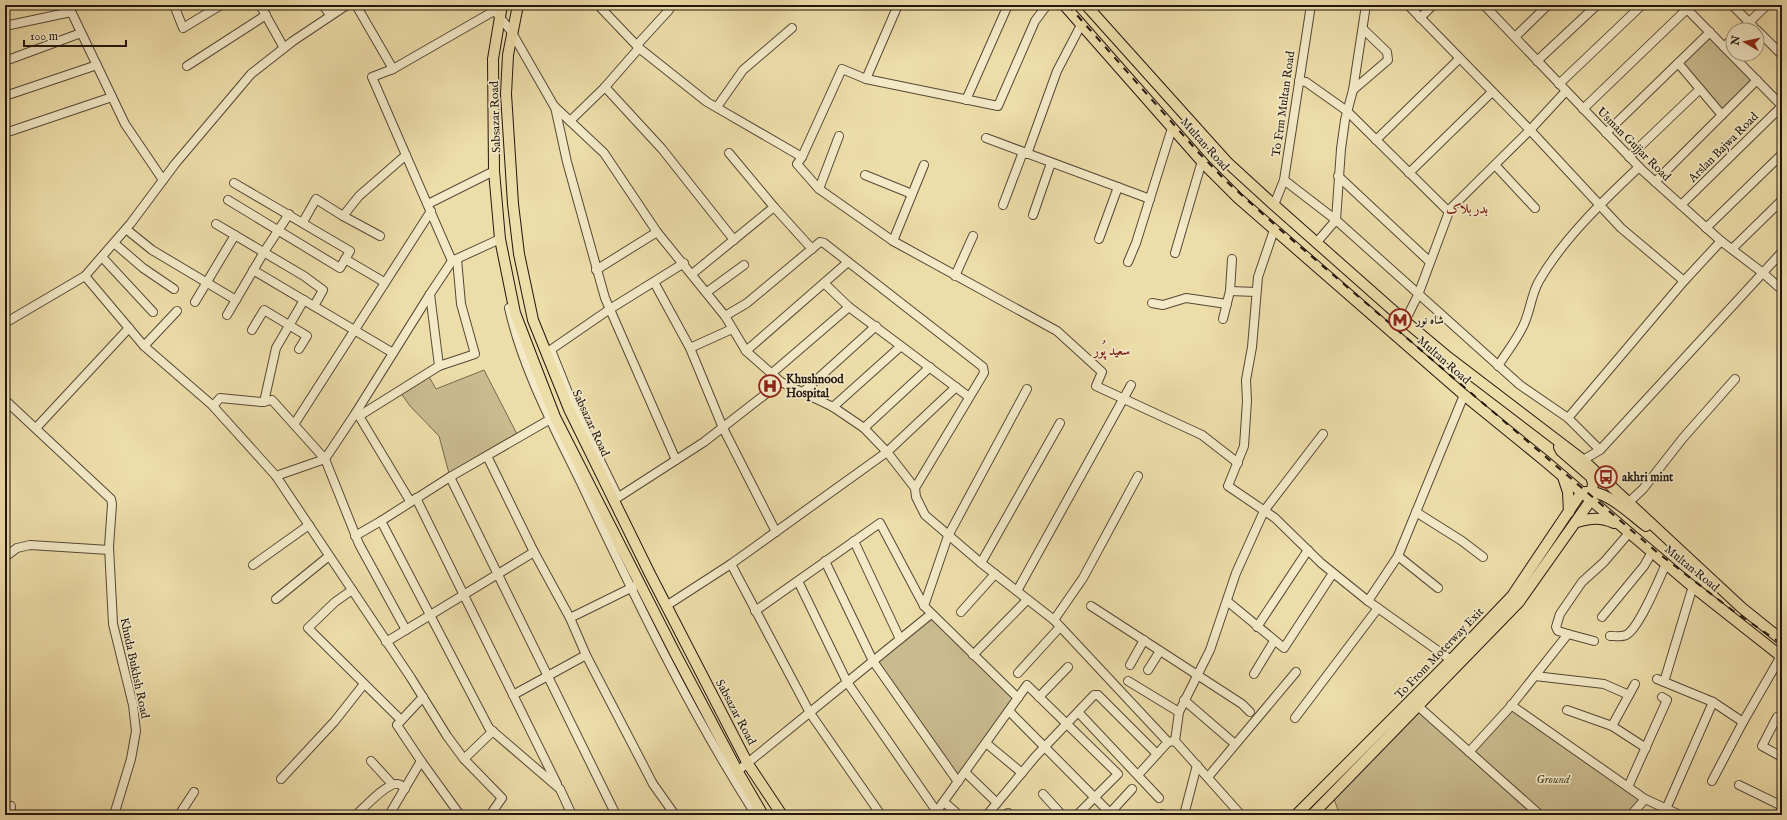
<svg xmlns="http://www.w3.org/2000/svg" width="1787" height="820" viewBox="0 0 1787 820" font-family="'IM FELL English',Amiri,serif">
  <style>
    .green { fill: #cabb8f; stroke: #76684f }
    .lines { fill: none; stroke-linecap: round; stroke-linejoin: round }
    .minor-casing { stroke: #554836; stroke-width: 10 }
    .major-casing { stroke: #22160f; stroke-width: 12 }
    .minor { stroke: #f3e9c7; stroke-width: 8 }
    .major { stroke: #eddda9; stroke-width: 10 }
    .rail { stroke: #22160f; stroke-width: 2; stroke-dasharray: 7 7; stroke-linecap: butt }
    .labels { text-anchor: middle; stroke-width: 3.5; stroke-linejoin: round; paint-order: stroke }
    .street-label { font-size: 12px; fill: #22160f; stroke: #f3e9c7 }
    .poi-label { font-size: 12px; font-weight: bold; fill: #22160f; stroke: #f3e9c7; text-anchor: start }
    .park-label { font-size: 12px; font-style: italic; fill: #544835; stroke: #f3e9c7 }
    .neighbourhood-label { font-size: 13px; font-weight: bold; fill: #7a1f14; stroke: #f3e9c7 }
  </style>
  <rect width="100%" height="100%" fill="#eddda9"/>
  <filter id="stains"><feTurbulence type="fractalNoise" baseFrequency=".005" numOctaves="4"/><feColorMatrix values="0 0 0 0 .2 0 0 0 0 .09 0 0 0 0 .02 0 0 0 .5 -.17"/></filter>
  <radialGradient id="worn" r=".72"><stop offset=".6" stop-color="#630" stop-opacity="0"/><stop offset="1" stop-color="#630" stop-opacity=".3"/></radialGradient>
  <!-- green -->
  <g class="green">
    <polygon points="1710,37 1753,80 1722,111 1682,63"/>
    <polygon points="484,370 518,436 450,477 439,436 410,406 398,389 427,373 436,389"/>
    <polygon points="931,614 1018,698 958,782 871,663"/>
    <polygon points="1511,705 1645,799 1631,815 1340,815 1332,794 1419,707 1469,752"/>
  </g>
  <g class="lines">
    <!-- minor casing -->
    <g class="minor-casing">
      <g id="minor">
        <polyline points="68,5 125,124 163,180"/>
        <polyline points="174,5 183,28 221,5"/>
        <polyline points="260,5 284,48"/>
        <polyline points="323,5 330,15"/>
        <polyline points="356,5 393,69 494,11"/>
        <polyline points="490,5 511,31 554,106 604,153 657,232 725,316 746,351 781,382 833,407 864,428 887,452 915,488"/>
        <polyline points="1047,5 1035,21 998,106 866,79 842,69 802,157 797,164 819,189 893,241 1057,331 1102,372 1096,386 1202,435 1238,463"/>
        <polyline points="1408,5 1530,130 1621,228 1684,281"/>
        <polyline points="1484,5 1642,170 1721,241 1763,273 1782,290"/>
        <polyline points="1683,5 1782,106"/>
        <polyline points="1732,5 1753,26"/>
        <polyline points="1420,18 1433,5"/>
        <polyline points="5,26 71,12"/>
        <polyline points="1741,30 1767,5"/>
        <polyline points="1757,30 1782,55"/>
        <polyline points="1515,37 1548,5"/>
        <polyline points="637,45 669,10 668,5"/>
        <polyline points="1724,47 1733,38"/>
        <polyline points="639,48 707,102 802,157"/>
        <polyline points="5,61 81,33"/>
        <polyline points="1537,61 1597,5"/>
        <polyline points="1678,63 1722,115"/>
        <polyline points="187,66 266,15"/>
        <polyline points="393,69 372,77 452,261"/>
        <polyline points="866,79 898,5"/>
        <polyline points="1299,81 1306,82 1347,111 1449,212"/>
        <polyline points="1559,84 1642,5"/>
        <polyline points="605,87 662,149 734,240"/>
        <polyline points="1353,90 1388,60 1387,52 1363,29"/>
        <polyline points="5,96 97,65"/>
        <polyline points="966,100 1008,5"/>
        <polyline points="555,107 567,162 605,298 676,460"/>
        <polyline points="717,107 743,70 792,28"/>
        <polyline points="1583,109 1687,9"/>
        <polyline points="570,121 605,87 639,48 598,5"/>
        <polyline points="5,133 112,97"/>
        <polyline points="1606,133 1710,32"/>
        <polyline points="986,138 1150,199"/>
        <polyline points="1376,140 1459,59"/>
        <polyline points="729,153 774,207 812,249"/>
        <polyline points="1027,154 1057,71 1081,25"/>
        <polyline points="1629,157 1700,89"/>
        <polyline points="1495,165 1535,208"/>
        <polyline points="1409,173 1492,92"/>
        <polyline points="865,175 912,194"/>
        <polyline points="1338,176 1430,262"/>
        <polyline points="1284,180 1336,220 1520,385 1568,418 1600,450"/>
        <polyline points="1655,182 1757,80"/>
        <polyline points="819,189 839,136"/>
        <polyline points="228,200 340,268 350,251 234,183"/>
        <polyline points="428,204 494,171"/>
        <polyline points="1003,205 1023,152"/>
        <polyline points="1274,205 1284,180 1311,5"/>
        <polyline points="1681,205 1782,106"/>
        <polyline points="1033,215 1051,163"/>
        <polyline points="343,216 359,196 406,155"/>
        <polyline points="303,222 316,199 343,216 380,236"/>
        <polyline points="216,224 304,276 323,290 314,306"/>
        <polyline points="1706,228 1782,154"/>
        <polyline points="126,229 152,250 236,300"/>
        <polyline points="1274,230 1258,277 1252,347 1246,380 1247,401 1244,446 1228,486 1275,518 1321,563 1368,601 1451,660"/>
        <polyline points="1099,239 1118,187"/>
        <polyline points="893,241 924,165"/>
        <polyline points="1317,242 1336,220 1341,149 1345,120 1353,90 1366,5"/>
        <polyline points="114,243 143,268 174,289"/>
        <polyline points="1732,249 1782,200"/>
        <polyline points="1175,253 1202,161"/>
        <polyline points="102,257 153,312"/>
        <polyline points="345,259 384,282"/>
        <polyline points="1128,262 1136,243 1172,128"/>
        <polyline points="253,270 393,353"/>
        <polyline points="596,270 657,232"/>
        <polyline points="692,274 774,207"/>
        <polyline points="85,276 144,346 212,405 276,476 411,678 447,736 464,759 502,798 490,815"/>
        <polyline points="955,276 973,236"/>
        <polyline points="654,282 690,348 723,428 776,532"/>
        <polyline points="824,283 849,307 969,397"/>
        <polyline points="1230,291 1256,292"/>
        <polyline points="707,292 744,265"/>
        <polyline points="195,302 235,235"/>
        <polyline points="1152,303 1163,305 1186,298 1227,304"/>
        <path d="M509 308C523 371 556 431 584 489 636 600 690 712 756 815"/>
        <polyline points="227,315 264,252 289,214"/>
        <polyline points="725,316 747,303 820,242 824,243 983,367 984,373 915,488 916,497 925,515 981,563 1054,620 1168,742 1175,741 1241,815"/>
        <polyline points="1223,319 1230,291 1232,259"/>
        <polyline points="1405,321 1418,295 1450,209 1530,130 1566,91"/>
        <polyline points="5,323 85,276 131,223 175,164 251,74 293,41 347,5"/>
        <polyline points="252,330 264,310 307,336 299,349"/>
        <polyline points="144,346 177,311"/>
        <polyline points="690,348 732,329"/>
        <polyline points="551,350 573,405 618,497"/>
        <polyline points="746,351 848,262"/>
        <polyline points="546,353 610,309 684,263"/>
        <polyline points="439,366 475,354 461,304 457,259"/>
        <path d="M1498 366C1507 351 1521 335 1526 319 1531 306 1532 293 1539 281 1563 239 1604 200 1639 167"/>
        <polyline points="771,374 849,307"/>
        <polyline points="803,392 876,326"/>
        <polyline points="5,400 111,499 112,504 109,547 113,624 133,705 136,731 131,759 114,815"/>
        <polyline points="264,402 276,348 304,300"/>
        <polyline points="213,406 220,398 261,402 272,400 325,459 276,476"/>
        <polyline points="833,407 901,346"/>
        <polyline points="355,414 430,294"/>
        <polyline points="359,416 410,501"/>
        <polyline points="554,417 450,477 381,521 489,728 560,789 572,815"/>
        <polyline points="1568,418 1684,281 1721,241"/>
        <polyline points="295,423 431,211"/>
        <polyline points="36,428 129,328"/>
        <polyline points="864,428 930,367"/>
        <polyline points="487,456 534,552 570,618 586,655 653,784 675,815"/>
        <polyline points="1583,460 1600,450 1782,252"/>
        <polyline points="450,477 616,815"/>
        <polyline points="416,498 557,784"/>
        <polyline points="614,500 704,442 781,382"/>
        <polyline points="1629,502 1643,489 1683,438 1735,379"/>
        <polyline points="1416,512 1462,541 1483,557"/>
        <polyline points="355,536 381,521"/>
        <polyline points="854,541 900,639"/>
        <polyline points="1398,556 1438,588"/>
        <polyline points="5,557 17,548 30,545 109,550"/>
        <polyline points="825,561 873,661 958,782"/>
        <polyline points="981,563 1060,423"/>
        <polyline points="731,564 810,713 881,815"/>
        <polyline points="253,565 309,525"/>
        <polyline points="798,581 847,682 937,812"/>
        <polyline points="352,590 335,602 308,628 401,720"/>
        <polyline points="1017,591 1131,385"/>
        <polyline points="276,599 329,556"/>
        <polyline points="1227,601 1284,648 1333,573"/>
        <polyline points="1368,601 1398,556 1464,395"/>
        <polyline points="666,606 731,564 887,452 956,387"/>
        <polyline points="924,606 948,536 1027,389"/>
        <polyline points="1091,606 1242,704 1250,712"/>
        <polyline points="755,611 880,523 924,606 1018,698"/>
        <polyline points="961,612 995,574"/>
        <polyline points="1602,617 1644,566 1652,552"/>
        <polyline points="570,618 635,586"/>
        <polyline points="1054,620 1083,578 1138,476"/>
        <polyline points="1257,627 1308,550"/>
        <polyline points="406,630 359,544 325,459 355,414 359,416 439,366 430,294 452,261 500,239"/>
        <polyline points="1568,634 1558,631 1556,627 1560,614 1582,582 1604,562 1629,533"/>
        <path d="M1610 636C1615 636 1621 637 1626 635 1639 629 1659 579 1666 564"/>
        <polyline points="386,642 534,552"/>
        <polyline points="973,655 1027,600"/>
        <polyline points="1130,665 1144,640"/>
        <polyline points="1148,670 1160,651"/>
        <polyline points="1018,673 1060,627"/>
        <polyline points="1254,674 1274,641"/>
        <polyline points="1535,676 1604,684 1629,695"/>
        <polyline points="1657,679 1713,702 1743,722 1781,656"/>
        <polyline points="1128,681 1179,712"/>
        <polyline points="1664,682 1693,586"/>
        <polyline points="513,695 586,655"/>
        <polyline points="423,697 397,725 421,761 460,815"/>
        <polyline points="1039,697 1068,667"/>
        <polyline points="1184,700 1235,744"/>
        <polyline points="1511,705 1645,799 1680,815"/>
        <polyline points="1419,707 1540,815"/>
        <polyline points="1567,710 1612,726 1646,748"/>
        <polyline points="1009,711 1112,815"/>
        <polyline points="1078,712 1159,798"/>
        <polyline points="1295,718 1378,608"/>
        <polyline points="1782,720 1777,717 1762,746 1782,757"/>
        <polyline points="1612,726 1635,684"/>
        <polyline points="1175,741 1179,712 1210,650 1236,573 1264,511 1323,434"/>
        <polyline points="986,743 1022,773"/>
        <polyline points="1469,752 1511,706 1568,634 1594,641"/>
        <polyline points="464,759 493,731"/>
        <polyline points="371,761 392,784"/>
        <polyline points="965,772 997,803"/>
        <polyline points="734,774 931,614"/>
        <polyline points="1138,775 1168,742"/>
        <polyline points="1208,777 1296,672"/>
        <polyline points="281,779 334,722 364,684"/>
        <polyline points="1712,781 1743,722"/>
        <polyline points="1739,785 1782,806"/>
        <polyline points="1628,787 1667,700 1662,697"/>
        <polyline points="1043,794 1062,815"/>
        <polyline points="944,802 959,815"/>
        <polyline points="1666,809 1713,702"/>
        <polyline points="1008,813 1010,815"/>
        <polyline points="1110,813 1132,789"/>
        <polyline points="10,815 11,806"/>
        <polyline points="179,815 194,792"/>
        <path d="M356 815C364 808 387 782 398 784 400 784 403 787 405 789"/>
        <polyline points="389,815 421,761"/>
        <polyline points="934,815 1027,685 1118,774 1079,813"/>
        <polyline points="987,815 1035,757 1094,695 1098,695 1157,754"/>
        <polyline points="1161,815 1162,814"/>
        <polyline points="1184,815 1197,765"/>
        <polyline points="1631,815 1645,799"/>
      </g>
    </g>
    <!-- major casing -->
    <g class="major-casing">
      <g id="major">
        <polyline points="502,5 493,59 494,171 500,239 515,313 555,417 675,653 738,772 763,815"/>
        <polyline points="518,5 508,55 506,94 513,204 519,254 533,320 569,409 650,574 748,764 782,815"/>
        <polyline points="1064,5 1204,164 1238,198 1464,395 1545,461 1687,582 1782,657"/>
        <polyline points="1086,5 1228,163 1274,205 1405,321 1448,357 1583,460 1742,608 1782,640"/>
        <polyline points="1563,477 1568,492 1569,512"/>
        <path d="M1577 522C1591 518 1601 517 1614 523"/>
        <path d="M1296 815 1451 660 1512 596 1581 493C1602 485 1631 515 1646 526"/>
        <polyline points="1312,815 1519,602 1591,500 1593,483 1591,477 1561,451 1559,447"/>
      </g>
    </g>
    <!-- minor -->
    <use href="#minor" class="minor"/>
    <!-- major -->
    <use href="#major" class="major"/>
    <!-- rail -->
    <polyline class="rail" points="1068,5 1199,153 1226,181 1283,232 1658,553 1732,610 1782,644"/>
  </g>
  <!-- icons -->
  <defs>
    <g id="metro-ring" transform="scale(1.15)"><circle r="9.5" fill="#f3e9c7" stroke="#8f2418" stroke-width="1.5"/><path d="M-5.5 5V-5H-3L0 0L3-5H5.5V5H3V-.5L0 4L-3-.5V5Z" fill="#8f2418"/></g>
    <g id="hospital-ring" transform="scale(1.15)"><circle r="9.5" fill="#f3e9c7" stroke="#8f2418" stroke-width="1.5"/><path d="M-5-5h3v3.5h4V-5h3V5h-3V1.5h-4V5h-3Z" fill="#8f2418"/></g>
    <g id="bus-ring" transform="scale(1.15)"><circle r="9.5" fill="#f3e9c7" stroke="#8f2418" stroke-width="1.5"/><path d="M-5-6H5V4H4V6H2V4H-2V6H-4V4H-5ZM-3.5-4V0h7V-4ZM-3.5 1.2v1.5H-2V1.2ZM2 1.2v1.5H3.5V1.2Z" fill="#8f2418"/></g>
  </defs>
  <g fill-rule="evenodd">
    <use href="#metro-ring" x="1400" y="320"/>
    <use href="#hospital-ring" x="770" y="386"/>
    <use href="#bus-ring" x="1606" y="477"/>
  </g>
  <g class="labels">
    <!-- street labels -->
    <g class="street-label">
      <text transform="translate(1283 104) rotate(-82)" y="4">To Frm Multan Road</text>
      <text transform="translate(495 117) rotate(-92)" y="4">Sabsazar Road</text>
      <text transform="translate(1205 144) rotate(48)" y="4">Multan Road</text>
      <text transform="translate(1634 144) rotate(45)" y="4">Usman Gujjar Road</text>
      <text transform="translate(1723 147) rotate(-45)" y="4">Arslan Bajwa Road</text>
      <text transform="translate(1444 360) rotate(41)" y="4">Multan Road</text>
      <text transform="translate(591 423) rotate(65)" y="4">Sabsazar Road</text>
      <text transform="translate(1692 568) rotate(39)" y="4">Multan Road</text>
      <text transform="translate(1439 653) rotate(-46)" y="4">To From Moterway Exit</text>
      <text transform="translate(135 668) rotate(78)" y="4">Khuda Bukhsh Road</text>
      <text transform="translate(736 712) rotate(62)" y="4">Sabsazar Road</text>
    </g>
    <!-- poi labels -->
    <g class="poi-label">
      <text x="1416" y="324">شاہ نور</text>
      <text x="786" y="383">Khushnood<tspan x="786" dy="14">Hospital</tspan></text>
      <text x="1622" y="481">akhri mint</text>
    </g>
    <!-- park labels -->
    <g class="park-label">
      <text x="1553" y="783">Ground</text>
    </g>
    <!-- neighbourhood labels -->
    <g class="neighbourhood-label">
      <text x="1467" y="213">بدر بلاک</text>
      <text x="1112" y="355">سعید پُور</text>
    </g>
  </g>
  <!-- margin -->
  <rect width="1787" height="820" fill="none" stroke="#eddda9" stroke-width="20"/>
  <rect x="6" y="6" width="1775" height="808" fill="none" stroke="#22160f" stroke-width="2"/>
  <rect x="10" y="10" width="1767" height="800" fill="none" stroke="#22160f"/>
  <!-- north arrow -->
  <g transform="translate(1745 42) rotate(279)"><circle r="19" fill="#f3e9c7" stroke="#9f957d"/>
  <path d="M0-3L7 15L0 10L-7 15Z" fill="#8f2418"/>
  <text y="-6" font-size="11" font-weight="bold" text-anchor="middle" fill="#22160f">N</text>
  </g>
  <!-- scale -->
  <path d="M24 40v6h102v-6" fill="none" stroke="#22160f" stroke-width="2"/>
  <text x="30" y="40" font-size="12" fill="#22160f" stroke="#f3e9c7" stroke-width="3" paint-order="stroke">100 m</text>
  <rect width="100%" height="100%" filter="url(#stains)"/>
  <rect width="100%" height="100%" fill="url(#worn)"/>
</svg>
